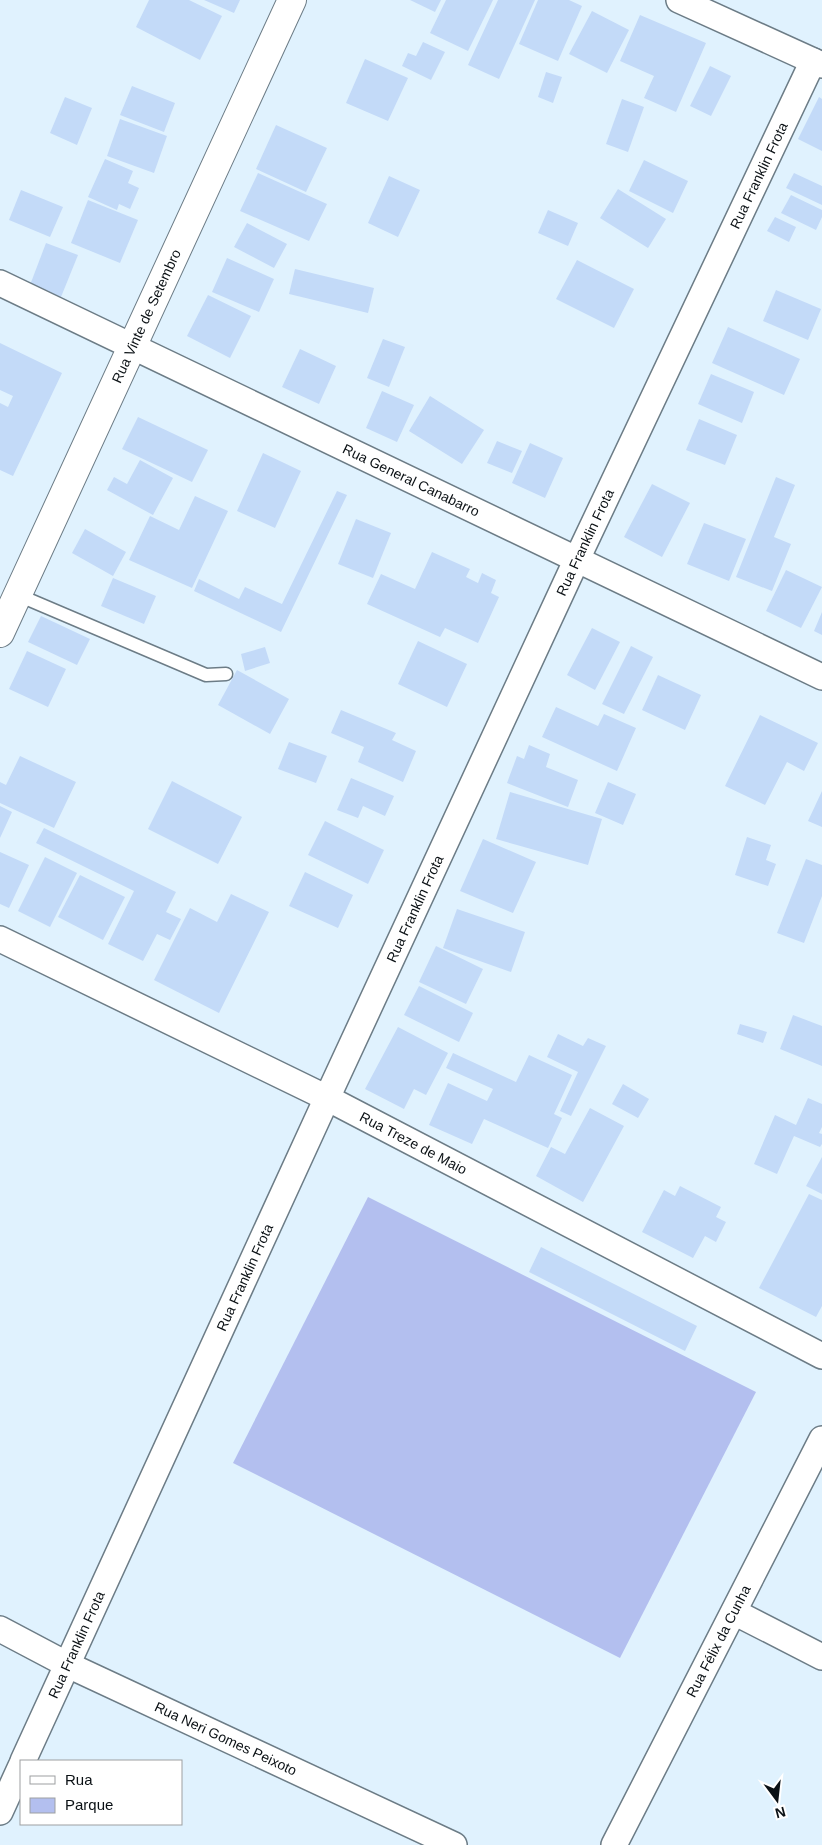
<svg xmlns="http://www.w3.org/2000/svg" width="822" height="1845" viewBox="0 0 822 1845" font-family="Helvetica,sans-serif">
  <style>
    .green { fill: #b3bfef }
    .building { fill: #c3daf8 }
    .lines { fill: none; stroke-linecap: round; stroke-linejoin: round }
    .service-casing { stroke: #6c7c86; stroke-width: 15 }
    .minor-casing { stroke: #6c7c86; stroke-width: 28 }
    .tertiary-casing { stroke: #6c7c86; stroke-width: 30 }
    .service { stroke: #fff; stroke-width: 12 }
    .minor { stroke: #fff; stroke-width: 25 }
    .tertiary { stroke: #fff; stroke-width: 28 }
    .labels { text-anchor: middle; stroke-width: 4; stroke-linejoin: round; paint-order: stroke }
    .street-label { font-size: 14px; fill: #0a1014; stroke: #fff }
  </style>
  <rect width="100%" height="100%" fill="#e0f2fe"/>
  <!-- green -->
  <polygon class="green" points="368,1197 756,1392 620,1658 233,1463"/>
  <!-- building -->
  <g class="building">
    <polygon points="149,0 189,0 222,16 200,60 136,27"/>
    <polygon points="204,0 240,0 234,13"/>
    <polygon points="410,0 441,0 435,12"/>
    <polygon points="446,0 493,0 468,51 430,33"/>
    <polygon points="498,0 535,0 499,79 468,65"/>
    <polygon points="538,0 569,0 582,6 558,61 519,44"/>
    <polygon points="592,11 629,30 607,73 569,54"/>
    <polygon points="640,15 706,43 676,112 644,98 654,76 620,61"/>
    <polygon points="423,42 445,52 431,80 402,66 408,53 416,56"/>
    <polygon points="365,59 408,78 388,121 346,103"/>
    <polygon points="710,66 731,76 711,116 690,106"/>
    <polygon points="546,72 562,77 553,103 538,97"/>
    <polygon points="132,86 175,103 164,132 120,115"/>
    <polygon points="65,97 92,108 77,145 50,133"/>
    <polygon points="819,97 822,99 822,151 798,139"/>
    <polygon points="622,99 644,107 628,152 606,144"/>
    <polygon points="120,119 167,136 154,173 107,156"/>
    <polygon points="276,125 327,148 306,192 256,169"/>
    <polygon points="105,159 133,171 128,183 139,188 130,209 119,204 117,210 88,197"/>
    <polygon points="644,160 688,181 673,213 629,191"/>
    <polygon points="258,173 327,204 309,241 240,211"/>
    <polygon points="794,173 822,186 822,205 786,188"/>
    <polygon points="389,176 420,190 398,237 368,223"/>
    <polygon points="618,189 666,219 648,248 600,218"/>
    <polygon points="21,190 63,207 50,237 9,220"/>
    <polygon points="791,195 822,210 822,217 816,230 781,213"/>
    <polygon points="88,200 138,220 120,263 71,243"/>
    <polygon points="548,210 578,223 568,246 538,233"/>
    <polygon points="775,217 796,227 789,242 767,231"/>
    <polygon points="247,223 287,244 274,268 234,247"/>
    <polygon points="46,243 78,255 61,297 30,285"/>
    <polygon points="227,258 274,279 259,312 212,292"/>
    <polygon points="577,260 634,289 614,328 556,299"/>
    <polygon points="295,269 374,288 368,313 289,294"/>
    <polygon points="776,290 821,309 808,340 763,321"/>
    <polygon points="208,295 251,316 230,358 187,336"/>
    <polygon points="728,327 800,359 784,395 712,363"/>
    <polygon points="383,339 405,347 389,387 367,378"/>
    <polygon points="0,343 62,373 13,476 0,470 0,403 8,407 13,396 0,390"/>
    <polygon points="300,349 336,366 319,404 282,387"/>
    <polygon points="711,374 754,392 742,423 698,404"/>
    <polygon points="382,391 414,405 397,442 366,428"/>
    <polygon points="430,396 484,430 462,464 409,431"/>
    <polygon points="138,417 208,450 192,482 122,449"/>
    <polygon points="699,419 737,435 725,465 686,450"/>
    <polygon points="497,441 522,451 512,473 487,463"/>
    <polygon points="530,443 563,458 545,498 512,483"/>
    <polygon points="263,453 301,471 275,528 237,511"/>
    <polygon points="140,460 173,478 153,515 107,490 114,477 127,484"/>
    <polygon points="776,477 795,485 774,537 791,544 772,591 736,577"/>
    <polygon points="652,484 690,503 662,557 624,537"/>
    <polygon points="337,491 347,495 281,632 194,591 199,579 239,599 245,587 282,604"/>
    <polygon points="195,496 228,511 192,588 129,560 150,516 179,530"/>
    <polygon points="356,519 391,533 373,578 338,564"/>
    <polygon points="704,523 746,539 729,581 687,564"/>
    <polygon points="85,529 126,552 113,576 72,553"/>
    <polygon points="432,552 470,569 466,577 478,583 482,573 496,580 491,593 499,597 478,643 445,628 440,637 367,604 381,574 415,589"/>
    <polygon points="786,570 822,587 801,628 766,611"/>
    <polygon points="113,578 156,596 144,624 101,606"/>
    <polygon points="822,612 822,635 814,631"/>
    <polygon points="41,616 90,639 77,665 28,642"/>
    <polygon points="592,628 620,642 595,690 567,675"/>
    <polygon points="418,641 467,664 447,707 398,684"/>
    <polygon points="631,646 653,657 624,714 602,704"/>
    <polygon points="265,647 270,663 245,671 241,654"/>
    <polygon points="27,651 66,669 48,707 9,689"/>
    <polygon points="237,670 289,699 270,734 218,705"/>
    <polygon points="658,675 701,695 685,730 642,710"/>
    <polygon points="556,707 598,726 604,714 636,728 617,771 542,737"/>
    <polygon points="341,710 396,733 392,740 416,751 403,782 358,762 364,747 331,733"/>
    <polygon points="760,715 818,743 804,771 787,762 765,805 725,786"/>
    <polygon points="289,742 327,756 316,783 278,769"/>
    <polygon points="529,745 550,754 546,767 578,780 568,807 507,783 517,756 524,759"/>
    <polygon points="20,756 76,782 54,828 0,803 0,782 6,785"/>
    <polygon points="351,778 394,796 385,816 363,806 358,818 337,810"/>
    <polygon points="172,781 242,817 218,864 148,829"/>
    <polygon points="608,782 636,794 623,825 595,813"/>
    <polygon points="822,791 822,827 808,821"/>
    <polygon points="510,792 602,819 588,865 496,839"/>
    <polygon points="0,806 12,812 0,838"/>
    <polygon points="325,821 384,850 368,884 308,855"/>
    <polygon points="44,828 176,892 166,912 181,919 170,940 157,934 143,961 108,944 134,891 36,843"/>
    <polygon points="747,837 771,845 766,860 776,864 768,886 735,875"/>
    <polygon points="483,839 536,862 513,913 460,891"/>
    <polygon points="0,852 29,865 9,908 0,904"/>
    <polygon points="45,857 77,873 50,927 18,911"/>
    <polygon points="806,859 822,865 822,896 804,943 777,933"/>
    <polygon points="305,872 353,895 338,928 289,906"/>
    <polygon points="80,875 125,897 103,940 58,917"/>
    <polygon points="231,894 269,912 219,1013 154,980 190,908 217,922"/>
    <polygon points="457,909 525,932 511,972 443,948"/>
    <polygon points="436,946 483,969 466,1004 419,982"/>
    <polygon points="419,986 473,1013 459,1042 404,1015"/>
    <polygon points="793,1015 822,1026 822,1066 780,1049"/>
    <polygon points="740,1024 767,1032 763,1043 737,1034"/>
    <polygon points="398,1027 448,1053 426,1095 414,1089 404,1109 365,1089"/>
    <polygon points="558,1034 583,1046 588,1038 606,1046 571,1116 560,1111 578,1072 547,1057"/>
    <polygon points="453,1053 516,1082 529,1055 572,1075 554,1114 562,1118 548,1148 484,1119 472,1144 429,1125 448,1083 487,1101 493,1089 446,1068"/>
    <polygon points="623,1084 649,1099 638,1118 612,1104"/>
    <polygon points="808,1098 822,1104 822,1127 819,1133 822,1134 822,1144 820,1147 794,1136 777,1174 754,1164 775,1115 796,1125"/>
    <polygon points="590,1108 624,1126 583,1202 536,1176 551,1147 565,1154"/>
    <polygon points="822,1157 822,1194 806,1186"/>
    <polygon points="680,1186 721,1207 716,1217 726,1222 716,1242 705,1236 693,1258 642,1232 664,1190 675,1196"/>
    <polygon points="809,1194 822,1200 822,1306 816,1317 759,1288"/>
    <polygon points="541,1247 697,1326 685,1351 529,1272"/>
  </g>
  <g class="lines">
    <!-- service casing -->
    <g class="service-casing">
      <polyline id="service" points="18,595 206,675 226,674"/>
    </g>
    <!-- minor casing -->
    <g class="minor-casing">
      <g id="minor">
        <polyline points="679,0 822,65"/>
        <path id="s1" d="M0 283 822 677"/>
        <path id="s2" d="M0 939 327 1098 822 1356"/>
        <polyline points="734,1612 822,1657"/>
        <path id="s3" d="M0 1629 68 1665 454 1845"/>
        <path id="s4" d="M23 1761 327 1098 577 559 813 61"/>
        <polyline points="0,1812 21,1766"/>
        <path id="s5" d="M614 1845 822 1439"/>
      </g>
    </g>
    <!-- tertiary casing -->
    <g class="tertiary-casing">
      <g id="tertiary">
        <path id="s6" d="M0 633 292 0"/>
      </g>
    </g>
    <!-- service -->
    <use href="#service" class="service"/>
    <!-- minor -->
    <use href="#minor" class="minor"/>
    <!-- tertiary -->
    <use href="#tertiary" class="tertiary"/>
  </g>
  <g class="labels">
    <!-- street labels -->
    <g class="street-label">
      <text dy="5" stroke="none"><textPath href="#s4" startOffset="1748">Rua Franklin Frota</textPath></text>
      <text dy="5" stroke="none"><textPath href="#s6" startOffset="349">Rua Vinte de Setembro</textPath></text>
      <text dy="5" stroke="none"><textPath href="#s1" startOffset="456">Rua General Canabarro</textPath></text>
      <text dy="5" stroke="none"><textPath href="#s4" startOffset="1342">Rua Franklin Frota</textPath></text>
      <text dy="5" stroke="none"><textPath href="#s4" startOffset="938">Rua Franklin Frota</textPath></text>
      <text dy="5" stroke="none"><textPath href="#s2" startOffset="461">Rua Treze de Maio</textPath></text>
      <text dy="5" stroke="none"><textPath href="#s4" startOffset="532">Rua Franklin Frota</textPath></text>
      <text dy="5" stroke="none"><textPath href="#s5" startOffset="229">Rua Félix da Cunha</textPath></text>
      <text dy="5" stroke="none"><textPath href="#s4" startOffset="128">Rua Franklin Frota</textPath></text>
      <text dy="5" stroke="none"><textPath href="#s3" startOffset="251">Rua Neri Gomes Peixoto</textPath></text>
    </g>
  </g>
  <!-- legend -->
  <rect x="20" y="1760" width="162" height="65" fill="#ffffff" stroke="#9d9fa1"/>
  <rect x="30" y="1776" width="25" height="8" fill="#ffffff" stroke="#9d9fa1"/>
  <text x="65" y="1785" font-size="15" fill="#0a1014">Rua</text>
  <rect x="30" y="1798" width="25" height="15" fill="#b3bfef" stroke="#9d9fa1"/>
  <text x="65" y="1810" font-size="15" fill="#0a1014">Parque</text>
  <!-- north arrow -->
  <g transform="translate(777 1800) rotate(165)" stroke="#ffffff" stroke-width="4" paint-order="stroke">
  <path d="M0-4L9 19L0 12L-9 19Z" fill="#0a1014"/>
  <text y="-8" font-size="14" font-weight="bold" text-anchor="middle" fill="#0a1014">N</text>
  </g>
</svg>
